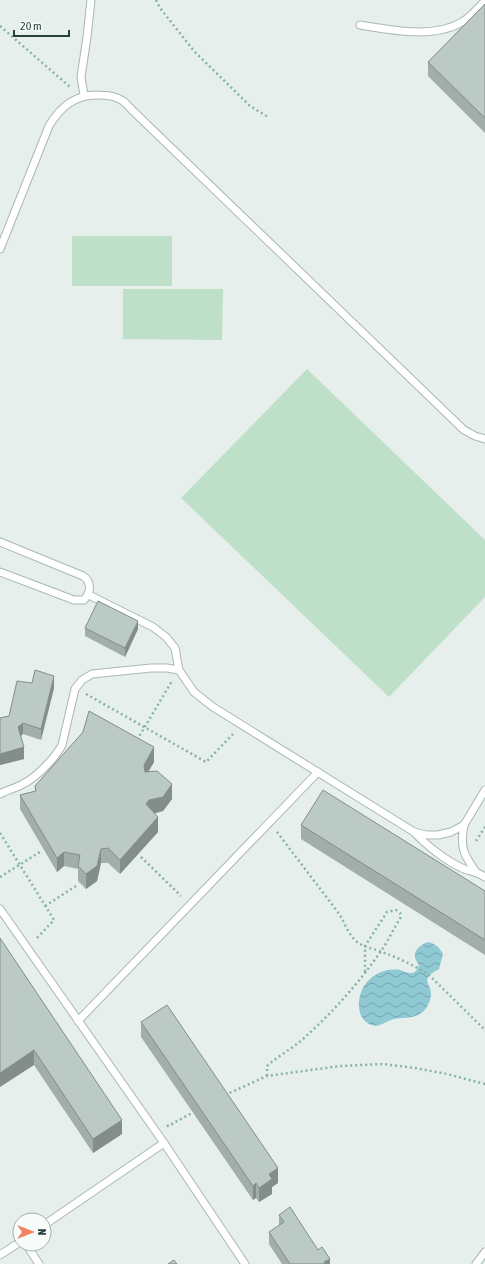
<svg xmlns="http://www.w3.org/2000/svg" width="485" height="1264" viewBox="0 0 485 1264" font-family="'Asap Condensed',sans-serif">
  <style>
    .garden { fill: #bfe0c8 }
    .water { fill: url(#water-waves) }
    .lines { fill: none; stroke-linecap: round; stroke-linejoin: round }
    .service-casing { stroke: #a8b8b2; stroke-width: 9 }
    .path { stroke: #86b3a5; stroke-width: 2.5; stroke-dasharray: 2 3; stroke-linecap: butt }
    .service { stroke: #fff; stroke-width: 7 }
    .wall { fill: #a1aea9 }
    .shaded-wall { fill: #838d89 }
    .building { fill: #bbcac4; stroke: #838d89 }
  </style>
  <defs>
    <pattern id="water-waves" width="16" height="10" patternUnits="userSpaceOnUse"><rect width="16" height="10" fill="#8ec9d4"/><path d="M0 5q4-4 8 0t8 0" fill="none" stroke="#74a5ad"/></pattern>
  </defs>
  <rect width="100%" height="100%" fill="#e6efeb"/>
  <!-- garden -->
  <g class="garden">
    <rect x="72" y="236" width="100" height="50"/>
    <polygon points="123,289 223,289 222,340 123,339"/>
    <polygon points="307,369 485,540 485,597 389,697 181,498"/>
  </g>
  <!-- water -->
  <path class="water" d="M428 942C436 944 439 947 443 954L439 969C436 971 431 973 429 976 424 981 431 987 431 993 431 1002 426 1011 418 1015 410 1019 402 1017 394 1019 386 1021 379 1028 371 1025 354 1018 357 993 367 982 375 973 387 968 400 970 403 971 408 973 411 973 416 973 418 968 419 965 410 954 417 946 428 942Z"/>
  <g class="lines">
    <!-- service casing -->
    <g class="service-casing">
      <g id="service">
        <path d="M360 25C391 30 434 39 462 22 471 17 478 8 485 1"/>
        <polyline points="84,95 81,77 87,37 91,0"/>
        <path d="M0 249 49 126C60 107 75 94 99 95 107 95 116 96 123 101 126 103 129 107 132 110L464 430 475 436 485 439"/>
        <path d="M0 542 83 576C92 582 91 592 84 600H74L0 572"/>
        <path d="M89 595 153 627 166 637 175 648 179 670 194 692 213 707 414 832C425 844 446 861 462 868 471 872 476 871 485 877"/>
        <path d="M0 794C7 790 16 788 23 784 37 777 55 758 62 745L75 689 82 680 92 674 151 668H167L179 670"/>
        <path d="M464 825C460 847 463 854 476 872"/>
        <polyline points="414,832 426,835 438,835 451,832 464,825 485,790"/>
        <polyline points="0,909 164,1143 245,1264"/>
        <polyline points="78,1021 318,772"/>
        <polyline points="44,1225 164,1143"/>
        <polyline points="26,1244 39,1264"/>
        <polyline points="0,1255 20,1242"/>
        <polyline points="476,1264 485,1252"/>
      </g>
    </g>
    <!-- path -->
    <g class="path">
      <polyline points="156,0 160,8 194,51 250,106 268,117"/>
      <polyline points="0,26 70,87"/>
      <polyline points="86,694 206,762 233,734"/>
      <polyline points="137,740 172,681"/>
      <path d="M277 832 340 915C344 923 348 932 354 939 361 947 372 948 382 952 398 958 414 965 429 975L485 1030"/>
      <polyline points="0,833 54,920 35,940"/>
      <polyline points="476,841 485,827"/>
      <polyline points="141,857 181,896"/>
      <polyline points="0,877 40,852"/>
      <polyline points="45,906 76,886"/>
      <path d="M267 1076V1066C278 1056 292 1049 304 1038 332 1013 359 983 381 951 388 941 394 928 401 917L400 913 396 910 387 912 365 946V972"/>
      <polyline points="225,1095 267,1076 340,1066 383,1064 415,1068 447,1074 485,1084"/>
      <polyline points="167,1125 168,1126 192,1113"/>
    </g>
    <!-- service -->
    <use href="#service" class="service"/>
  </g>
  <!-- wall -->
  <g class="wall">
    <polygon points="485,4 485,133 428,76 428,62"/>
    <polygon points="85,628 138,629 125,657 85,636"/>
    <polygon points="54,688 41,740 23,734 21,736 24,759 0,765 0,718 9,716"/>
    <polygon points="154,762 148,772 172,799 163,811 155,813 158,832 120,874 108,863 101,863 97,881 86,889 78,881 78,869 64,866 57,872 20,809 20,795 35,791 35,786"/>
    <polygon points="301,825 485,891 485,955 301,839"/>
    <polygon points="0,938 122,1134 93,1153 34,1065"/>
    <polygon points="141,1022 278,1183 272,1187 272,1194 259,1202 256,1198 253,1200 141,1037"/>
    <polygon points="279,1215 318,1250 330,1264 282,1264 269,1244 269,1232 279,1226"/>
  </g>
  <!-- shaded-wall -->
  <g class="shaded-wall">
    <polygon points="138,621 138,629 125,657 125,648"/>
    <polygon points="54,676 54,688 41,740 41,729"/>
    <polygon points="23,723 23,734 18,738 18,727"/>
    <polygon points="24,747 24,759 0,765 0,754"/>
    <polygon points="154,747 154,762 144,779 144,765"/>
    <polygon points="172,784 172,799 163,811 149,815 146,804 149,800"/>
    <polygon points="158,817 158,832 120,874 120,860"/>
    <polygon points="101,849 101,863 97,881 86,889 86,874"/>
    <polygon points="64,852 64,866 57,872 57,858"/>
    <polygon points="34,1050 34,1065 0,1087 0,1073"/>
    <polygon points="122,1120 122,1134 93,1153 93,1139"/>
    <polygon points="278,1168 278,1183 272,1187 272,1194 259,1202 259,1188 269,1174"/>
    <polygon points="256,1183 256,1198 253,1200 253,1186"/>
    <polygon points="330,1259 330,1264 324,1264 324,1262"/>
  </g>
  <!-- building -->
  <g class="building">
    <polygon points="485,4 485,118 428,62"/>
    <polygon points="98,601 138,621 125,648 85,628"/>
    <polygon points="35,670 54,676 41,729 23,723 18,727 24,747 0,754 0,718 9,716 17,681 32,683"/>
    <polygon points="89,711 154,747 144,765 145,772 157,771 172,784 163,797 149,800 146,804 158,817 120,860 108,848 101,849 97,866 86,874 78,866 80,855 64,852 57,858 20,795 36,791 35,786 83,732"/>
    <polygon points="323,790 485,891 485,940 301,825"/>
    <polygon points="0,938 122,1120 93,1139 34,1050 0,1073"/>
    <polygon points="167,1005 278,1168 269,1174 272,1179 259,1188 256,1183 253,1186 141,1022"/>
    <polygon points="290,1207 318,1250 322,1247 330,1259 324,1262 325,1264 290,1264 269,1232 284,1222 279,1215"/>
    <polygon points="174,1260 177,1264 168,1264"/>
  </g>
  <!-- north arrow -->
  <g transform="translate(32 1232) rotate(90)"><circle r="19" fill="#f7fbf9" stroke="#a3b1ad"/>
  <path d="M0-3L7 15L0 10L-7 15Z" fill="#f4845f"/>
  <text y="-6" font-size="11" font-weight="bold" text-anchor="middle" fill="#24423a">N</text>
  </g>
  <!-- scale -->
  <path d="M14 30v6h55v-6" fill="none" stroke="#24423a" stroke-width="2"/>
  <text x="20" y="30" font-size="12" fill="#24423a" stroke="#f7fbf9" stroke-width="3" paint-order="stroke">20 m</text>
</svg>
